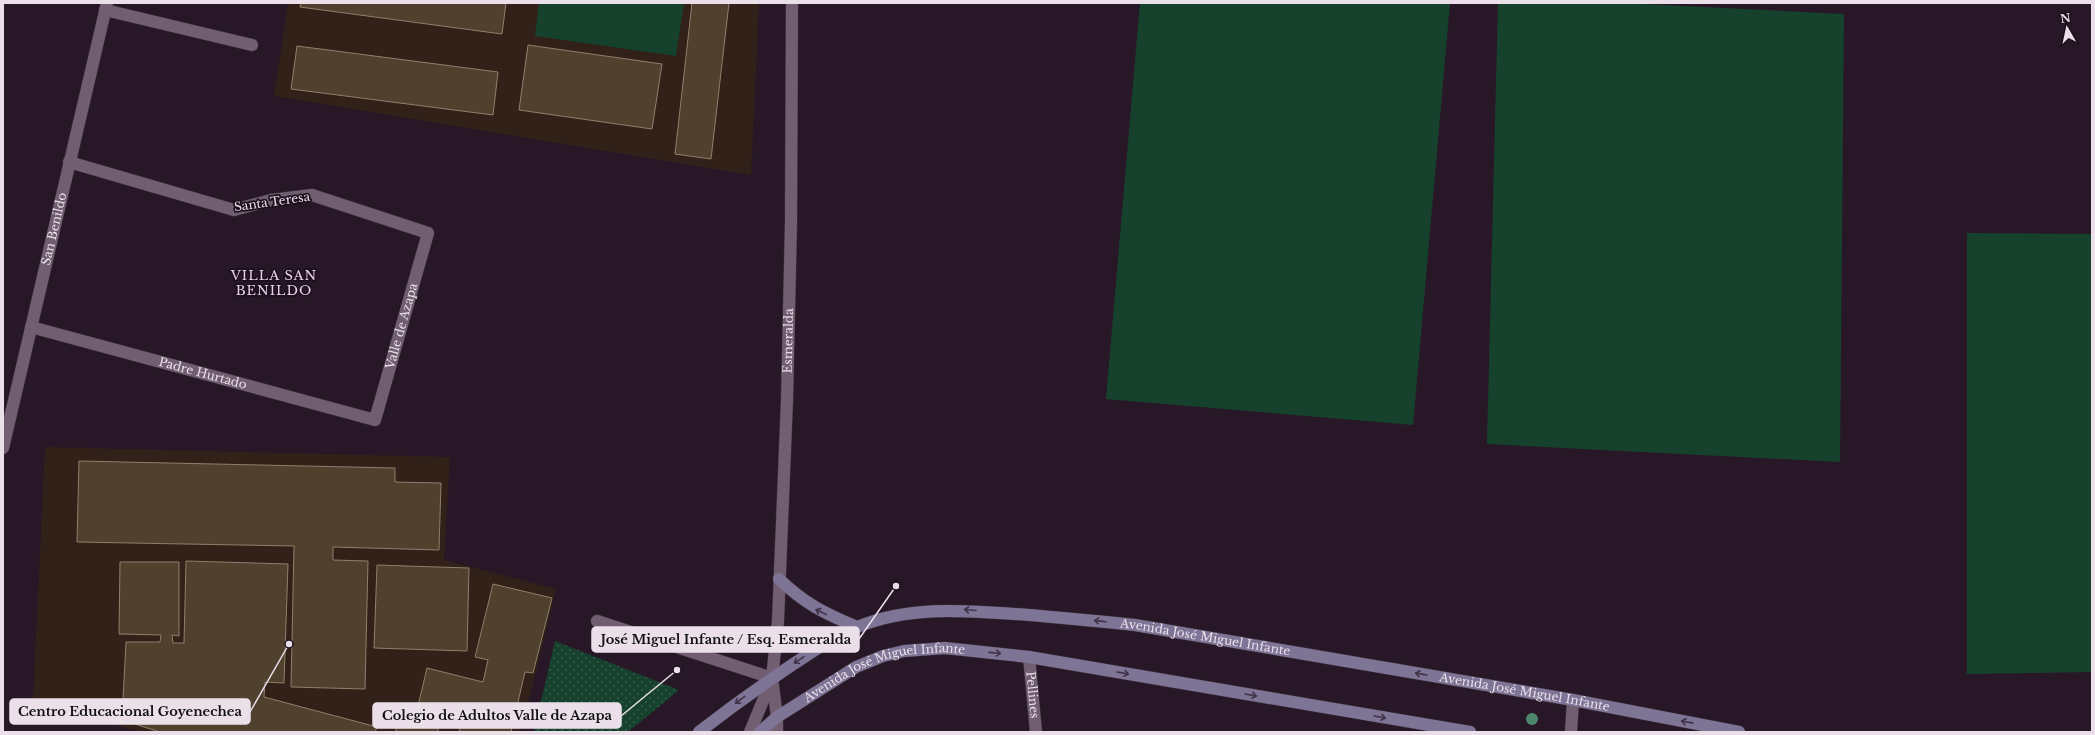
<svg xmlns="http://www.w3.org/2000/svg" width="2095" height="735" viewBox="0 0 2095 735" font-family="'Libre Baskerville',serif">
  <style>
    .education { fill: #322118 }
    .grass { fill: url(#grass-dots) }
    .pitch { fill: #16422d }
    .building { fill: #50412e; stroke: #907f6a }
    .lines { fill: none; stroke-linecap: round; stroke-linejoin: round }
    .lane-casing { stroke: #403440; stroke-width: 13 }
    .street-casing { stroke: #403440; stroke-width: 13 }
    .secondary-casing { stroke: #403440; stroke-width: 13 }
    .lane { stroke: #715e70; stroke-width: 12 }
    .street { stroke: #715e70; stroke-width: 12 }
    .secondary { stroke: #7e7496; stroke-width: 12 }
    .tree { fill: #4d856d }
    .oneway { stroke: #403248 }
    .labels { text-anchor: middle; stroke-width: 3.5; stroke-linejoin: round; paint-order: stroke }
    .street-label { font-size: 12px; fill: #ebe0ea; stroke: #1e0f1e }
    .neighbourhood-label { font-size: 13px; letter-spacing: 1px; fill: #e8d2e7; stroke: #1e0f1e }
    .leader { fill: none; stroke: #ebe0ea; stroke-width: 1.5 }
    .callout-dot { fill: #ebe0ea; stroke: #1e0f1e; stroke-width: 1.5 }
    .callout { fill: #ebe0ea; stroke: #ebe0ea; stroke-width: 1.5 }
    .callout-label { font-size: 13px; text-anchor: middle; font-weight: bold; fill: #111 }
  </style>
  <defs>
    <pattern id="grass-dots" width="8" height="8" patternUnits="userSpaceOnUse"><rect width="8" height="8" fill="#16422d"/><path d="M2 2h.1M6 6h.1" fill="none" stroke="#385d4c" stroke-width="1.8" stroke-linecap="round"/></pattern>
  </defs>
  <rect width="100%" height="100%" fill="#281827"/>
  <!-- education -->
  <g class="education">
    <polygon points="288,3 759,3 751,175 274,96"/>
    <polygon points="45,447 450,457 444,560 556,589 521,732 140,732 33,700"/>
  </g>
  <!-- grass -->
  <polygon class="grass" points="555,641 679,690 628,732 534,732"/>
  <!-- pitch -->
  <g class="pitch">
    <polygon points="539,3 684,3 676,56 535,36"/>
    <polygon points="1140,3 1450,3 1413,425 1106,399"/>
    <polygon points="1498,3 1623,3 1844,14 1840,462 1487,444"/>
    <polygon points="1967,233 2092,234 2092,672 1967,674"/>
  </g>
  <!-- building -->
  <g class="building">
    <polygon points="301,3 506,3 502,34 300,7"/>
    <polygon points="692,3 729,3 711,159 675,154"/>
    <polygon points="528,45 662,64 652,129 519,110"/>
    <polygon points="297,46 498,72 493,115 291,89"/>
    <polygon points="79,461 395,468 395,482 441,483 439,550 333,547 333,560 368,561 365,689 291,687 294,546 77,542"/>
    <polygon points="186,561 288,564 284,683 265,682 264,697 377,727 375,732 160,732 122,720 126,642 160,642 161,635 119,634 120,562 179,562 179,636 172,635 173,643 184,643"/>
    <polygon points="377,565 469,568 467,651 374,648"/>
    <polygon points="493,584 552,598 533,673 525,672 511,732 459,732 462,720 417,710 427,668 483,682 488,660 475,657"/>
    <polygon points="396,720 438,723 438,732 396,732"/>
  </g>
  <g class="lines">
    <!-- lane casing -->
    <g class="lane-casing">
      <polyline id="lane" points="597,621 772,678"/>
    </g>
    <!-- street casing -->
    <g class="street-casing">
      <g id="street">
        <polyline points="105,10 252,45"/>
        <path id="s1" d="M31 327 375 420 428 233 312 195 271 200 234 210 69 162"/>
        <path id="s2" d="M3 448 107 3"/>
        <path id="s3" d="M1029 657 1036 732"/>
        <polyline points="750,732 772,679"/>
        <path id="s4" d="M777 732V717L772 678 778 621 787 400 791 222 792 3"/>
        <polyline points="1571,732 1573,700"/>
      </g>
    </g>
    <!-- secondary casing -->
    <g class="secondary-casing">
      <g id="secondary">
        <path d="M779 579C805 604 824 613 857 627"/>
        <path id="s5" d="M699 732C730 708 762 685 795 663 815 650 835 636 857 627 908 606 961 610 1015 614 1055 617 1095 621 1135 625L1573 700 1739 732"/>
        <path id="s6" d="M760 732 777 717 856 667 883 656 904 651 945 648 1029 657 1470 732"/>
      </g>
    </g>
    <!-- lane -->
    <use href="#lane" class="lane"/>
    <!-- street -->
    <use href="#street" class="street"/>
    <!-- secondary -->
    <use href="#secondary" class="secondary"/>
  </g>
  <!-- trees -->
  <circle class="tree" cx="1532" cy="719" r="6"/>
  <!-- one-way arrows -->
  <defs><path id="oneway-shaft" d="M-6 0H5M1.5-3L5.5 0L1.5 3" fill="none" stroke-width="1.6" stroke-linecap="round" stroke-linejoin="round"/></defs>
  <g class="oneway">
    <use href="#oneway-shaft" transform="translate(970 610) rotate(-175)"/>
    <use href="#oneway-shaft" transform="translate(821 612) rotate(-154)"/>
    <use href="#oneway-shaft" transform="translate(1100 621) rotate(-173)"/>
    <use href="#oneway-shaft" transform="translate(995 653) rotate(6)"/>
    <use href="#oneway-shaft" transform="translate(799 660) rotate(146)"/>
    <use href="#oneway-shaft" transform="translate(1123 673) rotate(10)"/>
    <use href="#oneway-shaft" transform="translate(1421 674) rotate(-170)"/>
    <use href="#oneway-shaft" transform="translate(1251 695) rotate(10)"/>
    <use href="#oneway-shaft" transform="translate(740 700) rotate(143)"/>
    <use href="#oneway-shaft" transform="translate(1380 717) rotate(10)"/>
    <use href="#oneway-shaft" transform="translate(1687 722) rotate(-169)"/>
  </g>
  <g class="labels">
    <!-- street labels -->
    <g class="street-label">
      <text transform="translate(272 202) rotate(-8)" y="4">Santa Teresa</text>
      <text dy="4" stroke="none"><textPath href="#s2" startOffset="225">San Benildo</textPath></text>
      <text dy="4" stroke="none"><textPath href="#s1" startOffset="454">Valle de Azapa</textPath></text>
      <text dy="4" stroke="none"><textPath href="#s4" startOffset="392">Esmeralda</textPath></text>
      <text dy="4" stroke="none"><textPath href="#s1" startOffset="178">Padre Hurtado</textPath></text>
      <text dy="4" stroke="none"><textPath href="#s5" startOffset="542">Avenida José Miguel Infante</textPath></text>
      <text dy="4" stroke="none"><textPath href="#s6" startOffset="142">Avenida José Miguel Infante</textPath></text>
      <text dy="4" stroke="none"><textPath href="#s5" startOffset="866">Avenida José Miguel Infante</textPath></text>
      <text dy="4" stroke="none"><textPath href="#s3" startOffset="38">Pellines</textPath></text>
    </g>
    <!-- neighbourhood labels -->
    <g class="neighbourhood-label">
      <text x="274" y="280">VILLA SAN<tspan x="274" dy="15">BENILDO</tspan></text>
    </g>
  </g>
  <!-- callouts -->
  <path class="leader" d="M896 586L859 639M289 644L250 712M677 670L621 716"/>
  <g class="callout-dot">
    <circle cx="896" cy="586" r="4"/>
    <circle cx="289" cy="644" r="4"/>
    <circle cx="677" cy="670" r="4"/>
  </g>
  <g class="callout">
    <rect x="592" y="627" width="267" height="25" rx="4"/>
    <rect x="10" y="699" width="240" height="25" rx="4"/>
    <rect x="373" y="703" width="248" height="25" rx="4"/>
  </g>
  <g class="callout-label">
    <text x="726" y="644">José Miguel Infante / Esq. Esmeralda</text>
    <text x="130" y="716">Centro Educacional Goyenechea</text>
    <text x="497" y="720">Colegio de Adultos Valle de Azapa</text>
  </g>
  <!-- border -->
  <rect width="2095" height="735" fill="none" stroke="#ebe0ea" stroke-width="8"/>
  <!-- north arrow -->
  <g transform="translate(2067 28) rotate(351)" stroke="#1e0f1e" stroke-width="3" paint-order="stroke">
  <path d="M0-3L7 15L0 10L-7 15Z" fill="#ebe0ea"/>
  <text y="-6" font-size="11" font-weight="bold" text-anchor="middle" fill="#ebe0ea">N</text>
  </g>
</svg>
